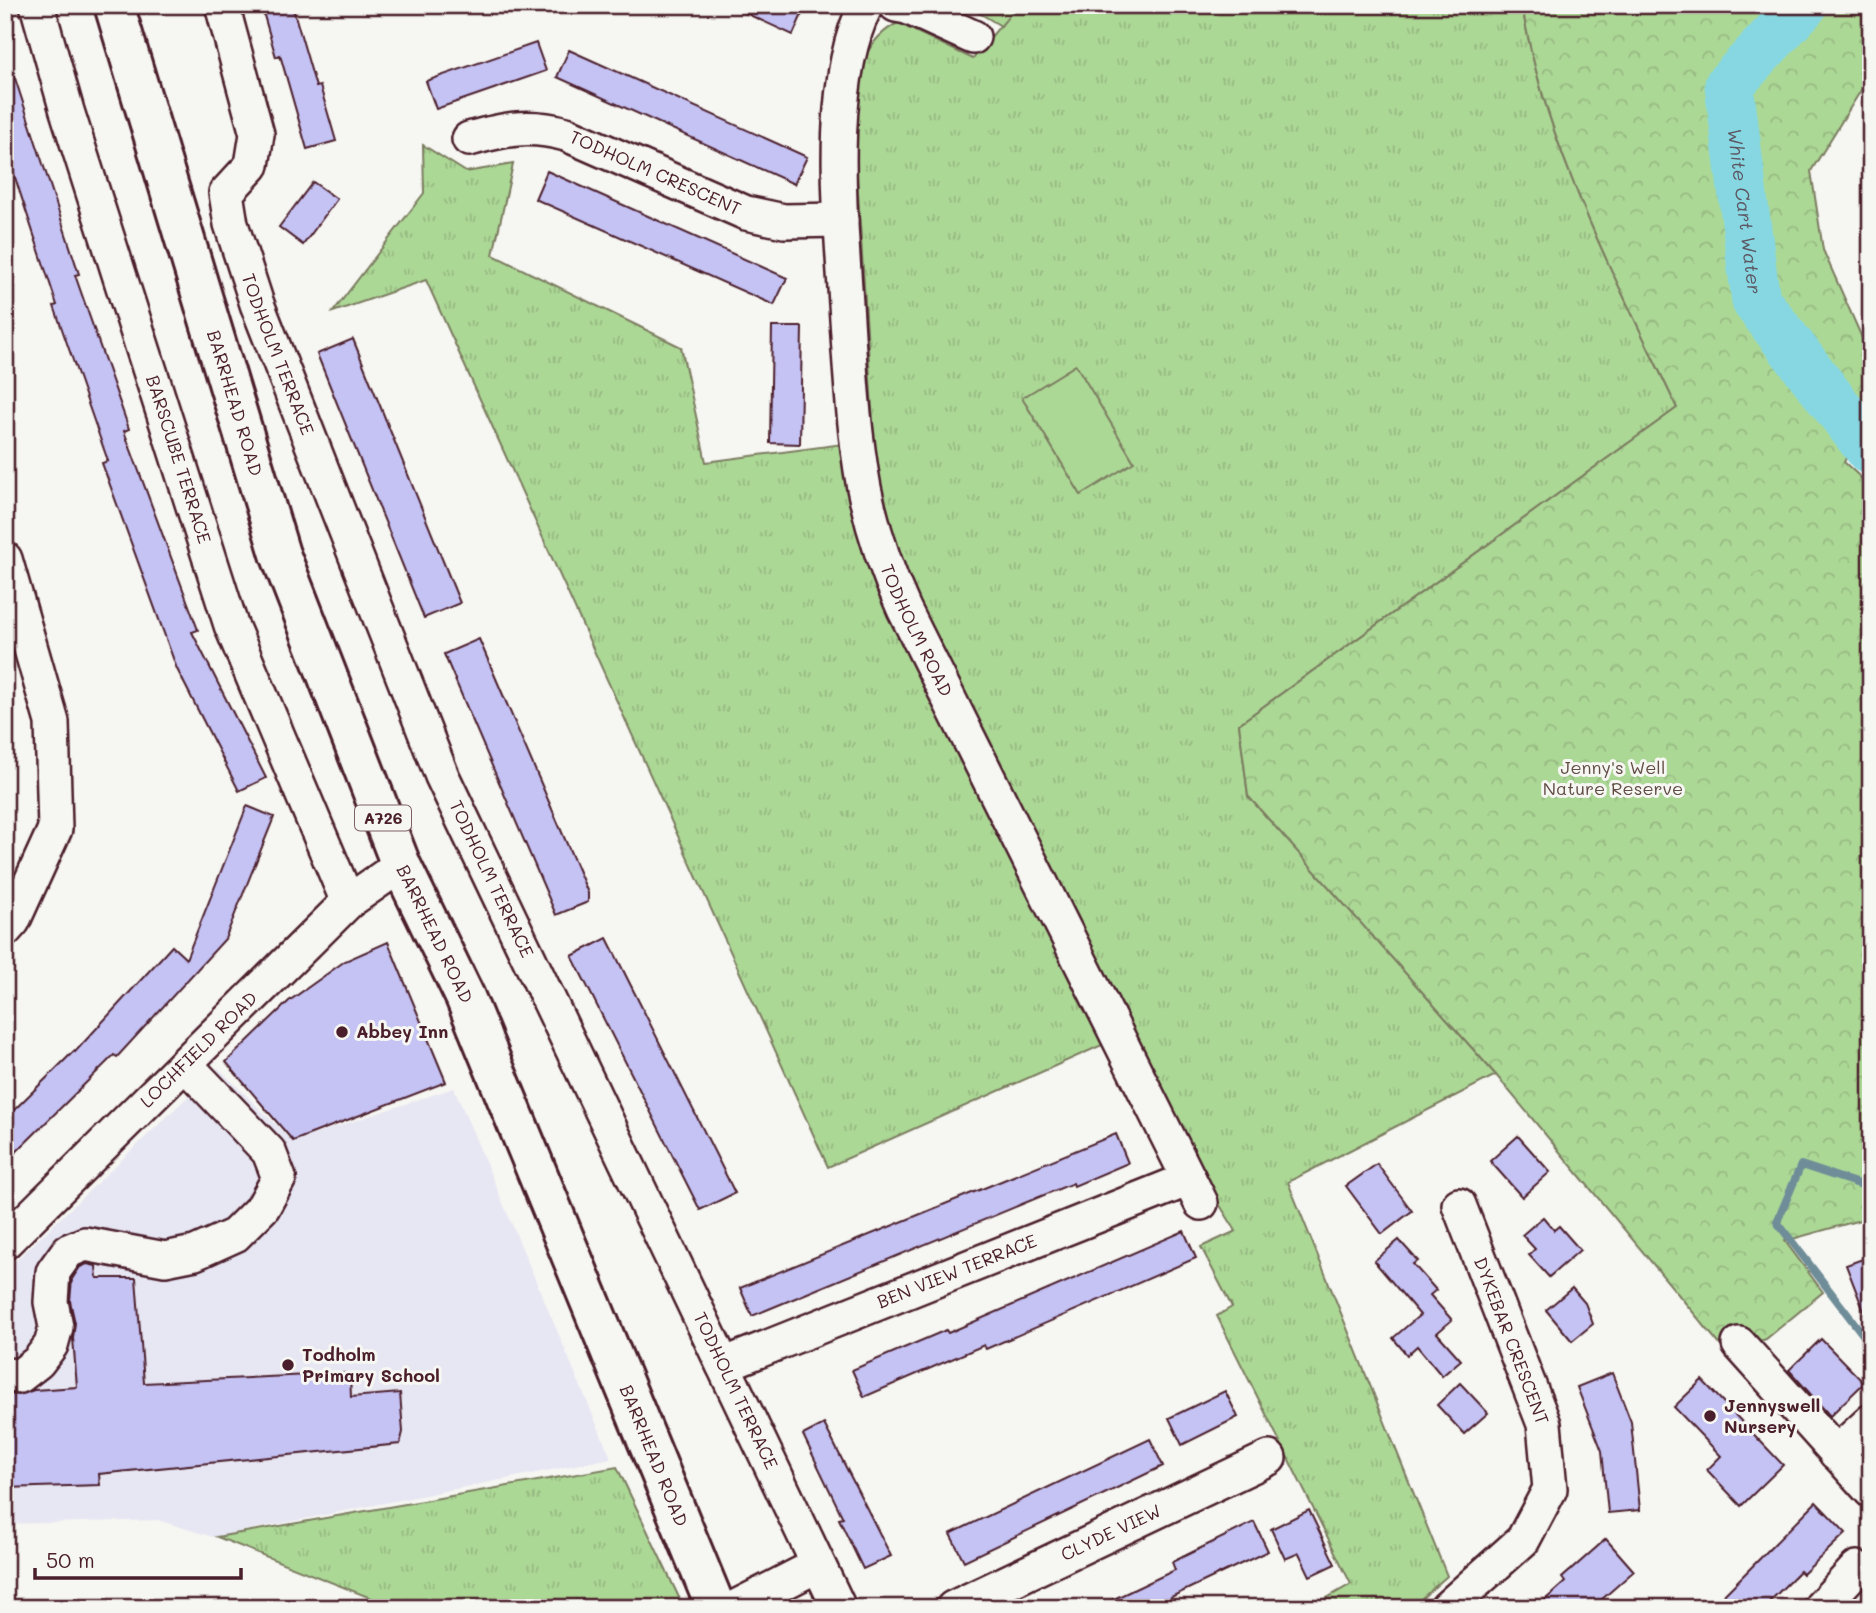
<svg xmlns="http://www.w3.org/2000/svg" width="1876" height="1613" viewBox="0 0 1876 1613" font-family="Mali,sans-serif">
  <style>
    .built { fill: #e7e6f3 }
    .grass { fill: url(#grass-tufts); stroke: #7b7c60; stroke-width: 2 }
    .forest { fill: url(#forest-crowns); stroke: #7b7c60; stroke-width: 2 }
    .pitch { fill: #acd896; stroke: #7b7c60; stroke-width: 2 }
    .lines { fill: none; stroke-linecap: round; stroke-linejoin: round }
    .stream { stroke: #6e8d98; stroke-width: 8 }
    .river { stroke: #86d7e1; stroke-width: 49 }
    .building { fill: #c5c2f4; stroke: #4a1f2b; stroke-width: 2 }
    .minor-casing { stroke: #4a1f2b; stroke-width: 38 }
    .major-casing { stroke: #4a1f2b; stroke-width: 44 }
    .minor { stroke: #f6f6f2; stroke-width: 33 }
    .major { stroke: #f6f6f2; stroke-width: 38 }
    .poi-dot { fill: #4a1f2b; stroke: #f6f6f2; stroke-width: 2.5 }
    .labels { text-anchor: middle; stroke-width: 6; stroke-linejoin: round; paint-order: stroke }
    .shield { fill: #f6f6f2; stroke: #7e6067; stroke-width: 2 }
    .shield-label { font-size: 16px; font-weight: bold; fill: #4a1f2b }
    .street-label { font-size: 18px; fill: #4a1f2b; stroke: #f6f6f2 }
    .park-label { font-size: 18px; fill: #624d46; stroke: #f6f6f2 }
    .poi-label { font-size: 18px; font-weight: bold; fill: #4a1f2b; stroke: #f6f6f2; text-anchor: start }
    .water-label { font-size: 19px; font-style: italic; fill: #5c5662; stroke: #f6f6f2 }
  </style>
  <defs>
    <pattern id="grass-tufts" width="24" height="20" patternUnits="userSpaceOnUse" patternTransform="scale(1.75)"><rect width="24" height="20" fill="#acd896"/><path d="M3 7l-1-3M5 7V3M7 7l1-3M15 17l-1-3M17 17v-4M19 17l1-3" fill="none" stroke="#96b981"/></pattern>
    <pattern id="forest-crowns" width="20" height="18" patternUnits="userSpaceOnUse" patternTransform="scale(1.75)"><rect width="20" height="18" fill="#acd896"/><path d="M2 6a3 3 0 1 1 6 0M12 15a3 3 0 1 1 6 0" fill="none" stroke="#96b981"/></pattern>
  </defs>
  <rect width="100%" height="100%" fill="#f6f6f2"/>
  <filter id="ink" filterUnits="userSpaceOnUse"><feTurbulence type="fractalNoise" baseFrequency=".0143" numOctaves="2"/><feDisplacementMap in="SourceGraphic" scale="14" xChannelSelector="R" yChannelSelector="G"/><feConvolveMatrix kernelMatrix="1 2 1 2 8 2 1 2 1" color-interpolation-filters="sRGB"/></filter>
  <g filter="url(#ink)">
    <!-- built -->
    <polygon class="built" points="218,1068 293,1141 454,1088 611,1458 213,1537 158,1520 5,1524 5,1271"/>
    <!-- grass -->
    <g class="grass">
      <path d="M1017 5H1522C1545 148 1616 278 1677 408L1239 724 1248 796 1496 1075 1288 1182 1447 1576 1411 1608H1325L1320 1602 1351 1584 1217 1316 1232 1307 1201 1247 1236 1231 1211 1191 1131 1032 828 1167 426 280 333 312 424 193 423 145 466 172 513 164 493 255 681 347 706 462 874 440 852 99C859 68 867 38 898 23L973 59Z"/>
      <polygon points="617,1467 684,1608 396,1608 217,1537"/>
    </g>
    <!-- forest -->
    <g class="forest">
      <polygon points="966,5 1017,5 1001,26"/>
      <path d="M1522 5H1871V74L1811 171 1823 250 1871 358V409L1844 462 1871 487V1217L1785 1241 1823 1292 1766 1339 1726 1352 1496 1075 1248 796 1239 724 1677 408C1616 278 1545 148 1522 5Z"/>
    </g>
    <!-- pitch -->
    <polygon class="pitch" points="1076,365 1134,462 1081,495 1022,398"/>
    <g class="lines">
      <!-- stream -->
      <polyline class="stream" points="1871,1188 1801,1165 1777,1222 1871,1345"/>
      <!-- river -->
      <path class="river" id="s1" d="M1803 5 1729 85 1756 301 1871 451"/>
    </g>
    <!-- building -->
    <g class="building">
      <polygon points="261,5 292,5 316,87 320,86 336,141 307,149 280,55 276,57"/>
      <polygon points="728,5 806,5 793,35"/>
      <polygon points="536,43 546,71 436,109 426,81"/>
      <polygon points="569,50 807,157 794,184 557,77"/>
      <polygon points="10,63 79,274 75,275 129,429 124,431 198,630 192,632 266,778 239,791 177,669 102,463 108,461 54,306 57,305 5,147 5,64"/>
      <polygon points="547,171 787,278 774,305 535,199"/>
      <polygon points="313,182 337,199 303,245 279,227"/>
      <polygon points="772,327 802,327 800,444 770,443"/>
      <polygon points="353,339 460,603 424,618 317,354"/>
      <polygon points="479,639 588,893 588,902 556,915 444,654"/>
      <polygon points="247,806 274,817 225,939 117,1057 114,1055 5,1163 5,1119 74,1051 75,1052 172,946 186,959"/>
      <polygon points="607,938 735,1193 700,1210 572,956"/>
      <polygon points="388,942 446,1082 293,1141 226,1062 289,1001 345,961"/>
      <polygon points="1116,1134 1128,1163 1074,1186 1073,1183 752,1316 740,1288"/>
      <polygon points="1518,1136 1550,1172 1522,1197 1490,1161"/>
      <polygon points="1377,1164 1412,1211 1382,1234 1346,1186"/>
      <polygon points="1543,1217 1554,1230 1559,1226 1580,1250 1549,1277 1529,1255 1535,1249 1522,1235"/>
      <polygon points="1184,1231 1196,1258 986,1349 984,1345 864,1397 852,1370 946,1330 948,1333"/>
      <polygon points="1399,1240 1418,1261 1413,1264 1436,1290 1430,1295 1452,1320 1437,1333 1461,1360 1442,1376 1417,1346 1407,1355 1393,1338 1420,1315 1374,1261"/>
      <polygon points="1871,1256 1871,1323 1869,1324 1846,1265"/>
      <polygon points="87,1264 96,1266 97,1278 136,1278 144,1383 350,1373 351,1397 400,1393 403,1432 400,1444 99,1474 100,1485 5,1488 5,1394 19,1395 34,1390 77,1387 73,1338 75,1323 70,1301 72,1279 80,1267"/>
      <polygon points="1572,1288 1585,1303 1593,1324 1572,1341 1546,1310"/>
      <polygon points="1821,1339 1864,1383 1830,1416 1789,1370"/>
      <polygon points="1612,1373 1631,1422 1640,1510 1608,1513 1602,1451 1577,1387"/>
      <polygon points="1702,1380 1783,1465 1741,1506 1707,1470 1721,1456 1674,1407"/>
      <polygon points="1460,1383 1488,1413 1464,1434 1437,1405"/>
      <polygon points="1225,1391 1238,1417 1182,1445 1169,1418"/>
      <polygon points="824,1424 891,1556 863,1569 839,1519 843,1518 803,1435"/>
      <polygon points="1150,1439 1163,1466 964,1561 950,1534"/>
      <polygon points="1816,1502 1846,1533 1803,1574 1800,1571 1763,1608 1711,1608"/>
      <polygon points="1309,1510 1335,1564 1310,1576 1299,1553 1285,1559 1271,1529"/>
      <polygon points="1254,1522 1268,1551 1171,1597 1177,1608 1095,1608 1175,1570 1172,1562"/>
      <polygon points="1606,1539 1634,1571 1592,1608 1536,1608 1565,1582 1562,1578"/>
    </g>
    <g class="lines">
      <!-- minor casing -->
      <g class="minor-casing">
        <g id="minor">
          <path id="s2" d="M37 5 67 111 231 625 348 902"/>
          <path id="s3" d="M222 5 257 134 252 165 226 193 231 224 257 304 442 776 839 1608"/>
          <path id="s4" d="M866 5C826 84 841 217 846 304 850 365 853 428 864 488 873 531 886 570 904 609L1201 1203"/>
          <polyline points="896,5 907,7 973,37"/>
          <path id="s5" d="M469 139C505 129 529 124 566 134L746 213 784 221 841 220"/>
          <polyline points="5,559 52,722 55,829 13,921 5,930"/>
          <path id="s6" d="M5 1242 348 902 401 865"/>
          <polyline points="1739,1344 1871,1491"/>
          <path id="s7" d="M723 1365 1189 1179"/>
          <polyline points="5,1375 20,1376 38,1362 51,1345 56,1327 51,1302 53,1272 68,1251 85,1244 165,1259 195,1253 235,1235 263,1207 279,1178 269,1152 185,1064"/>
          <polyline points="1836,1453 1871,1421"/>
          <polyline points="734,1608 818,1565"/>
          <path id="s8" d="M953 1608 1269 1458"/>
          <polyline points="1447,1608 1523,1540 1550,1489 1544,1424 1459,1205"/>
          <polyline points="1820,1608 1857,1568"/>
        </g>
      </g>
      <!-- major casing -->
      <g class="major-casing">
        <g id="major">
          <path id="s9" d="M114 5 280 554 401 865 465 997 716 1608"/>
        </g>
      </g>
      <!-- minor -->
      <use href="#minor" class="minor"/>
      <!-- major -->
      <use href="#major" class="major"/>
    </g>
  </g>
  <!-- markers -->
  <g class="poi-dot">
    <circle cx="342" cy="1032" r="7"/>
    <circle cx="288" cy="1365" r="7"/>
    <circle cx="1710" cy="1416" r="7"/>
  </g>
  <g class="labels">
    <!-- shield labels -->
    <rect class="shield" x="355" y="805.5" width="56" height="25" rx="5"/>
    <g class="shield-label">
      <text x="383" y="824">A726</text>
    </g>
    <!-- street labels -->
    <g class="street-label">
      <text dy="6" stroke="none"><textPath href="#s5" startOffset="196">TODHOLM CRESCENT</textPath></text>
      <text dy="6" stroke="none"><textPath href="#s3" startOffset="373">TODHOLM TERRACE</textPath></text>
      <text dy="6" stroke="none"><textPath href="#s9" startOffset="416">BARRHEAD ROAD</textPath></text>
      <text dy="6" stroke="none"><textPath href="#s2" startOffset="476">BARSCUBE TERRACE</textPath></text>
      <text dy="6" stroke="none"><textPath href="#s4" startOffset="640">TODHOLM ROAD</textPath></text>
      <text dy="6" stroke="none"><textPath href="#s3" startOffset="940">TODHOLM TERRACE</textPath></text>
      <text dy="6" stroke="none"><textPath href="#s9" startOffset="984">BARRHEAD ROAD</textPath></text>
      <text dy="6" stroke="none"><textPath href="#s6" startOffset="273">LOCHFIELD ROAD</textPath></text>
      <text dy="6" stroke="none"><textPath href="#s7" startOffset="252">BEN VIEW TERRACE</textPath></text>
      <text transform="translate(1511 1341) rotate(69)" y="6">DYKEBAR CRESCENT</text>
      <text dy="6" stroke="none"><textPath href="#s3" startOffset="1507">TODHOLM TERRACE</textPath></text>
      <text dy="6" stroke="none"><textPath href="#s9" startOffset="1550">BARRHEAD ROAD</textPath></text>
      <text dy="6" stroke="none"><textPath href="#s8" startOffset="175">CLYDE VIEW</textPath></text>
    </g>
    <!-- park labels -->
    <g class="park-label">
      <text x="1613" y="774">Jenny's Well<tspan x="1613" dy="21">Nature Reserve</tspan></text>
    </g>
    <!-- poi labels -->
    <g class="poi-label">
      <text x="356" y="1038">Abbey Inn</text>
      <text x="302" y="1361">Todholm<tspan x="302" dy="21">Primary School</tspan></text>
      <text x="1724" y="1412">Jennyswell<tspan x="1724" dy="21">Nursery</tspan></text>
    </g>
    <!-- water labels -->
    <g class="water-label">
      <text dy="7" stroke="none"><textPath href="#s1" startOffset="236">White Cart Water</textPath></text>
    </g>
  </g>
  <!-- margin -->
  <rect width="1876" height="1613" fill="none" stroke="#f6f6f2" stroke-width="28"/>
  <rect x="14" y="14" width="1848" height="1585" fill="none" stroke="#4a1f2b" stroke-width="2.5" filter="url(#ink)"/>
  <!-- scale -->
  <path d="M35 1568v10h206v-10" fill="none" stroke="#4a1f2b" stroke-width="3.5"/>
  <text x="46" y="1568" font-size="21" fill="#4a1f2b" stroke="#f6f6f2" stroke-width="5" paint-order="stroke">50 m</text>
</svg>
